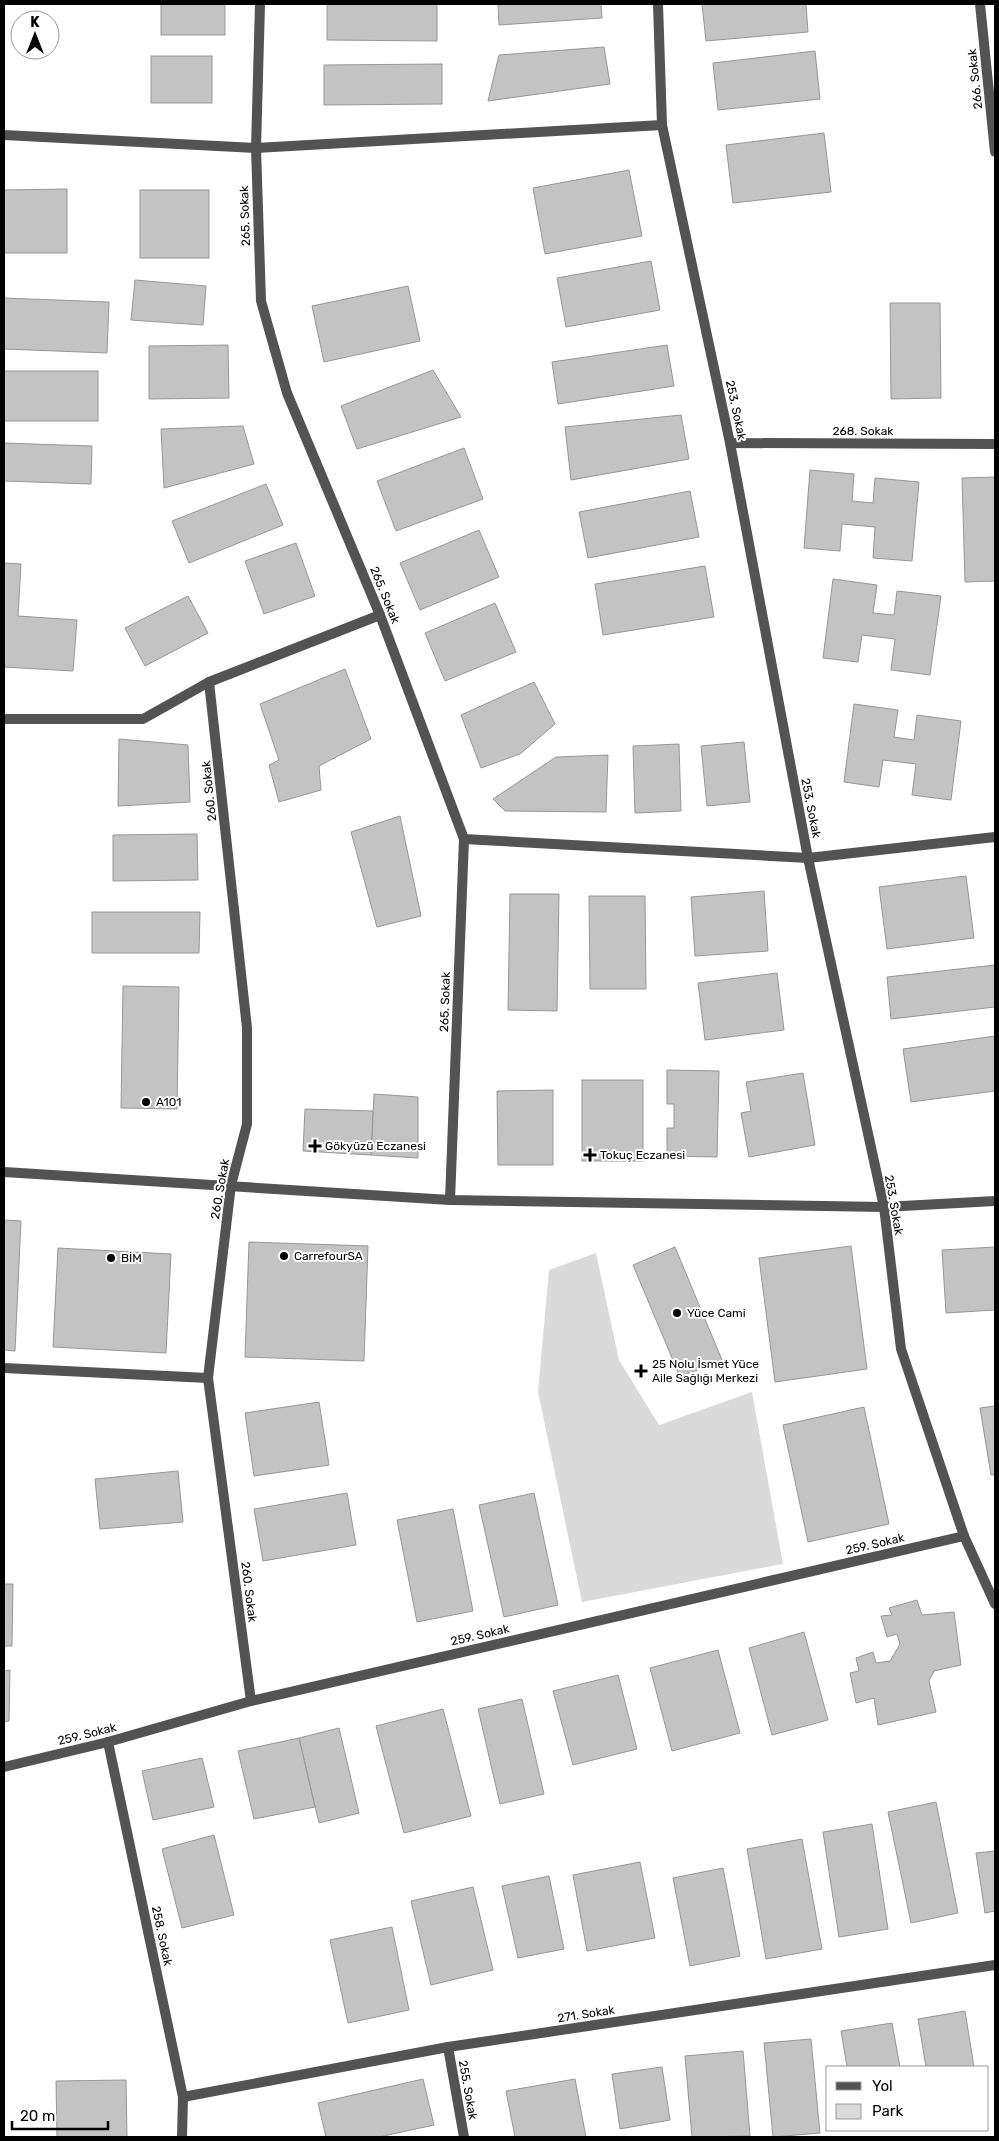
<svg xmlns="http://www.w3.org/2000/svg" width="999" height="2141" viewBox="0 0 999 2141" font-family="Rubik,sans-serif">
  <style>
    .green { fill: #dadada }
    .building { fill: #c3c3c3; stroke: #979797 }
    .lines { fill: none; stroke-linecap: round; stroke-linejoin: round }
    .street { stroke: #535353; stroke-width: 10 }
    .poi-dot { fill: #000; stroke: #fff; stroke-width: 2 }
    .labels { text-anchor: middle; stroke-width: 4; stroke-linejoin: round; paint-order: stroke }
    .street-label { font-size: 12px; fill: #000; stroke: #fff }
    .poi-label { font-size: 12px; fill: #000; stroke: #fff; text-anchor: start }
  </style>
  <rect width="100%" height="100%" fill="#fff"/>
  <!-- green -->
  <polygon class="green" points="596,1253 619,1360 659,1425 752,1392 783,1564 582,1602 538,1392 549,1270"/>
  <!-- building -->
  <g class="building">
    <rect x="161" y="4" width="64" height="31"/>
    <polygon points="327,4 437,4 437,41 327,40"/>
    <polygon points="498,4 601,4 602,18 499,25"/>
    <polygon points="702,4 806,4 808,32 706,41"/>
    <polygon points="604,47 610,84 488,101 499,55"/>
    <polygon points="815,51 820,99 718,110 713,63"/>
    <rect x="151" y="56" width="61" height="47"/>
    <polygon points="442,64 442,104 324,105 324,65"/>
    <polygon points="824,133 831,192 733,203 726,145"/>
    <polygon points="629,170 642,236 545,254 533,188"/>
    <polygon points="67,189 67,253 4,253 4,190"/>
    <rect x="140" y="190" width="69" height="68"/>
    <polygon points="651,261 660,310 566,327 557,278"/>
    <polygon points="135,280 206,286 203,325 131,320"/>
    <polygon points="408,286 420,341 324,362 312,306"/>
    <polygon points="4,298 109,302 107,353 4,349"/>
    <polygon points="890,303 940,303 941,398 891,399"/>
    <polygon points="228,345 229,398 149,399 149,346"/>
    <polygon points="667,345 674,386 558,404 552,362"/>
    <polygon points="433,370 461,417 357,449 341,406"/>
    <rect x="4" y="371" width="94" height="50"/>
    <polygon points="681,415 689,459 571,480 565,427"/>
    <polygon points="243,426 254,464 164,488 161,429"/>
    <polygon points="4,443 92,446 91,484 4,481"/>
    <polygon points="464,448 483,499 396,531 377,481"/>
    <polygon points="810,470 854,474 852,501 873,503 875,478 919,482 912,561 873,558 875,527 842,524 840,551 804,548"/>
    <polygon points="995,477 995,581 965,582 962,478"/>
    <polygon points="266,484 283,525 189,563 172,521"/>
    <polygon points="690,491 699,537 588,558 579,512"/>
    <polygon points="479,530 499,577 420,610 400,563"/>
    <polygon points="296,543 315,596 264,614 245,561"/>
    <polygon points="4,563 21,564 18,616 77,620 73,671 4,667"/>
    <polygon points="705,566 714,617 603,635 595,584"/>
    <polygon points="833,579 877,585 873,613 894,615 897,591 941,596 930,675 891,670 895,639 862,635 858,662 823,658"/>
    <polygon points="188,596 208,633 145,666 125,628"/>
    <polygon points="495,603 516,652 445,681 425,633"/>
    <polygon points="345,669 371,739 319,766 321,790 279,802 269,765 279,760 260,704"/>
    <polygon points="534,682 555,724 520,754 481,768 461,715"/>
    <polygon points="854,704 898,710 894,737 914,740 917,715 961,721 951,800 912,795 916,764 883,760 879,787 844,782"/>
    <polygon points="119,739 188,745 190,802 118,806"/>
    <polygon points="744,742 750,802 707,806 701,746"/>
    <polygon points="679,744 681,811 635,813 633,746"/>
    <polygon points="608,755 606,812 505,811 493,799 556,757"/>
    <polygon points="400,816 421,916 377,927 351,832"/>
    <polygon points="197,834 198,880 113,881 113,835"/>
    <polygon points="966,876 974,938 887,949 879,887"/>
    <polygon points="764,891 768,951 695,956 691,897"/>
    <polygon points="510,894 559,894 557,1011 508,1010"/>
    <polygon points="589,896 645,896 646,989 590,989"/>
    <polygon points="92,912 200,912 199,953 92,953"/>
    <polygon points="995,965 995,1007 891,1019 887,977"/>
    <polygon points="777,973 784,1030 705,1040 698,983"/>
    <polygon points="123,986 179,987 177,1109 121,1108"/>
    <polygon points="995,1036 995,1091 911,1102 903,1049"/>
    <polygon points="667,1070 719,1071 717,1157 667,1156 667,1128 674,1128 674,1104 667,1104"/>
    <polygon points="803,1073 815,1145 749,1157 741,1113 751,1111 746,1082"/>
    <rect x="582" y="1080" width="61" height="81"/>
    <polygon points="553,1090 553,1165 498,1165 497,1091"/>
    <polygon points="374,1094 418,1097 418,1158 371,1155"/>
    <polygon points="305,1109 373,1111 371,1155 303,1151"/>
    <polygon points="4,1220 21,1221 15,1351 4,1350"/>
    <polygon points="249,1242 368,1246 364,1361 245,1357"/>
    <polygon points="851,1246 867,1369 775,1382 759,1258"/>
    <polygon points="675,1247 722,1360 680,1377 633,1265"/>
    <polygon points="995,1247 995,1310 946,1313 942,1250"/>
    <polygon points="58,1248 171,1254 166,1353 53,1347"/>
    <polygon points="319,1402 329,1465 254,1476 245,1413"/>
    <polygon points="995,1406 995,1475 991,1475 980,1408"/>
    <polygon points="864,1407 889,1524 808,1542 783,1425"/>
    <polygon points="178,1471 183,1522 100,1529 95,1479"/>
    <polygon points="347,1493 356,1545 263,1561 254,1509"/>
    <polygon points="534,1493 558,1605 504,1617 479,1505"/>
    <polygon points="453,1509 473,1611 417,1622 397,1520"/>
    <polygon points="4,1584 13,1584 12,1646 4,1646"/>
    <polygon points="917,1600 922,1615 954,1612 961,1665 934,1671 929,1681 936,1712 878,1725 874,1698 856,1703 850,1673 859,1671 856,1658 873,1652 876,1663 890,1661 900,1644 897,1634 887,1637 881,1616 892,1615 889,1608"/>
    <polygon points="804,1632 828,1720 772,1735 749,1648"/>
    <polygon points="718,1650 740,1733 672,1751 650,1668"/>
    <polygon points="10,1670 9,1721 4,1722 4,1671"/>
    <polygon points="618,1675 637,1749 573,1765 553,1691"/>
    <polygon points="522,1699 544,1794 500,1804 478,1709"/>
    <polygon points="443,1709 471,1816 404,1833 376,1726"/>
    <polygon points="339,1728 359,1813 319,1823 299,1738"/>
    <polygon points="299,1738 315,1807 254,1819 238,1751"/>
    <polygon points="202,1758 214,1807 153,1820 142,1771"/>
    <polygon points="936,1802 958,1913 911,1923 888,1812"/>
    <polygon points="872,1824 888,1929 839,1937 823,1832"/>
    <polygon points="214,1835 234,1915 182,1928 162,1849"/>
    <polygon points="802,1839 822,1949 766,1959 747,1849"/>
    <polygon points="995,1851 995,1911 985,1913 976,1853"/>
    <polygon points="640,1862 655,1938 587,1951 573,1875"/>
    <polygon points="723,1868 740,1956 690,1966 673,1878"/>
    <polygon points="549,1876 564,1949 518,1958 502,1886"/>
    <polygon points="473,1887 493,1970 431,1985 411,1901"/>
    <polygon points="392,1927 409,2010 348,2023 330,1940"/>
    <polygon points="965,2011 974,2067 926,2067 918,2019"/>
    <polygon points="892,2023 900,2067 847,2067 841,2031"/>
    <polygon points="811,2039 820,2133 773,2137 764,2043"/>
    <polygon points="743,2051 750,2136 692,2137 685,2056"/>
    <polygon points="662,2067 670,2120 620,2129 612,2074"/>
    <polygon points="423,2079 434,2125 379,2137 326,2137 318,2103"/>
    <polygon points="575,2079 586,2137 515,2137 506,2091"/>
    <polygon points="126,2080 127,2137 57,2137 56,2081"/>
  </g>
  <g class="lines">
    <!-- street -->
    <g class="street">
      <polyline points="260,4 256,148 261,301 287,393 380,615 464,839 450,1200"/>
      <polyline points="658,4 662,125 730,443 808,858 884,1207 901,1349 964,1536 995,1604"/>
      <polyline points="980,4 995,152"/>
      <polyline points="4,135 256,148 662,125"/>
      <polyline points="730,443 995,444"/>
      <polyline points="209,682 247,1028 247,1124 231,1185 208,1378 251,1701"/>
      <polyline points="4,719 143,719 209,682 380,615"/>
      <polyline points="464,839 808,858 995,837"/>
      <polyline points="4,1172 450,1200 884,1207 995,1201"/>
      <polyline points="4,1368 208,1378"/>
      <polyline points="108,1742 183,2097 182,2137"/>
      <polyline points="4,1767 108,1742 251,1701 964,1536"/>
      <polyline points="448,2047 464,2137"/>
      <polyline points="183,2097 448,2047 995,1965"/>
    </g>
  </g>
  <!-- markers -->
  <g class="poi-dot">
    <circle cx="146" cy="1102" r="5"/>
    <path d="M312.5 1138.5h5v5h5v5h-5v5h-5v-5h-5v-5h5z"/>
    <path d="M587.5 1147.5h5v5h5v5h-5v5h-5v-5h-5v-5h5z"/>
    <circle cx="284" cy="1256" r="5"/>
    <circle cx="111" cy="1258" r="5"/>
    <circle cx="677" cy="1313" r="5"/>
    <path d="M638.5 1363.5h5v5h5v5h-5v5h-5v-5h-5v-5h5z"/>
  </g>
  <g class="labels">
    <!-- street labels -->
    <g class="street-label">
      <text transform="translate(975 79) rotate(-96)" y="4">266. Sokak</text>
      <text transform="translate(245 216) rotate(-92)" y="4">265. Sokak</text>
      <text transform="translate(736 410) rotate(78)" y="4">253. Sokak</text>
      <text x="863" y="435">268. Sokak</text>
      <text transform="translate(385 595) rotate(68)" y="4">265. Sokak</text>
      <text transform="translate(209 791) rotate(-96)" y="4">260. Sokak</text>
      <text transform="translate(811 808) rotate(79)" y="4">253. Sokak</text>
      <text transform="translate(445 1002) rotate(-88)" y="4">265. Sokak</text>
      <text transform="translate(220 1189) rotate(-80)" y="4">260. Sokak</text>
      <text transform="translate(894 1205) rotate(80)" y="4">253. Sokak</text>
      <text transform="translate(875 1544) rotate(-13)" y="4">259. Sokak</text>
      <text transform="translate(249 1592) rotate(83)" y="4">260. Sokak</text>
      <text transform="translate(480 1635) rotate(-13)" y="4">259. Sokak</text>
      <text transform="translate(87 1734) rotate(-14)" y="4">259. Sokak</text>
      <text transform="translate(162 1936) rotate(78)" y="4">258. Sokak</text>
      <text transform="translate(586 2014) rotate(-9)" y="4">271. Sokak</text>
      <text transform="translate(468 2090) rotate(80)" y="4">255. Sokak</text>
    </g>
    <!-- poi labels -->
    <g class="poi-label">
      <text x="156" y="1106">A101</text>
      <text x="325" y="1150">Gökyüzü Eczanesi</text>
      <text x="600" y="1159">Tokuç Eczanesi</text>
      <text x="294" y="1260">CarrefourSA</text>
      <text x="121" y="1262">BİM</text>
      <text x="687" y="1317">Yüce Cami</text>
      <text x="652" y="1368">25 Nolu İsmet Yüce<tspan x="652" dy="14">Aile Sağlığı Merkezi</tspan></text>
    </g>
  </g>
  <!-- border -->
  <rect width="999" height="2141" fill="none" stroke="#000000" stroke-width="10"/>
  <!-- legend -->
  <rect x="826" y="2066" width="162" height="65" fill="#ffffff" stroke="#999999"/>
  <rect x="836" y="2082" width="25" height="8" fill="#535353" stroke="#999999"/>
  <text x="872" y="2091" font-size="15" fill="#000000">Yol</text>
  <rect x="836" y="2104" width="25" height="15" fill="#dadada" stroke="#999999"/>
  <text x="872" y="2116" font-size="15" fill="#000000">Park</text>
  <!-- north arrow -->
  <g transform="translate(35 35)"><circle r="24" fill="#ffffff" stroke="#999999"/>
  <path d="M0-4L9 19L0 12L-9 19Z" fill="#000000"/>
  <text y="-8" font-size="14" font-weight="bold" text-anchor="middle" fill="#000000">K</text>
  </g>
  <!-- scale -->
  <path d="M12 2121v8h96v-8" fill="none" stroke="#000000" stroke-width="2.5"/>
  <text x="20" y="2121" font-size="15" fill="#000000" stroke="#ffffff" stroke-width="4" paint-order="stroke">20 m</text>
</svg>
